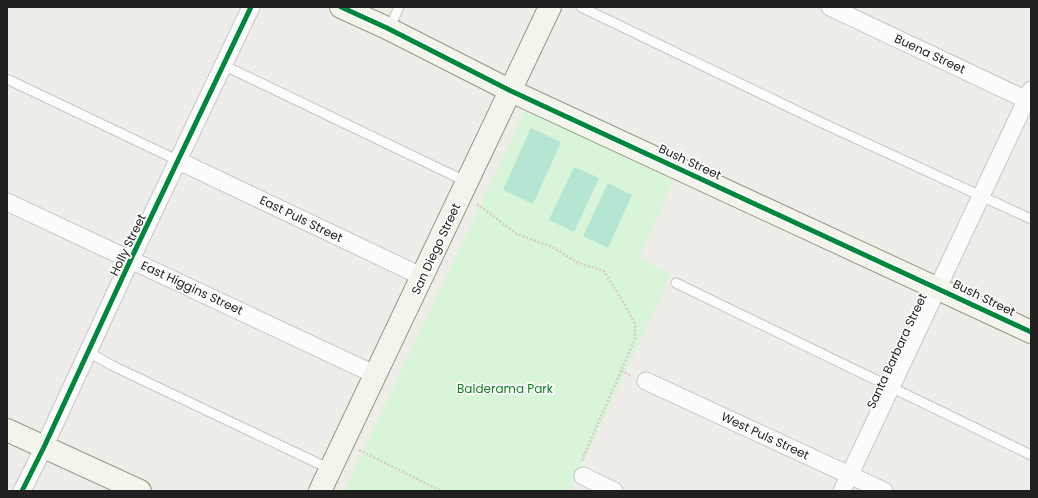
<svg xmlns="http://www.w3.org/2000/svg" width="1038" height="498" viewBox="0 0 1038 498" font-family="Poppins,sans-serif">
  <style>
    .park { fill: #d8f4d9 }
    .pitch { fill: #b5e5d3 }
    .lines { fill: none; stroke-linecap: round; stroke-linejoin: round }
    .lane-casing { stroke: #c7c6c5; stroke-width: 11 }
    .street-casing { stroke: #c7c6c5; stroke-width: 19 }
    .secondary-casing { stroke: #969980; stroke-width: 24 }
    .path { stroke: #d8cbc8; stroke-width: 2.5; stroke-dasharray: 2 2; stroke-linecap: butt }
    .lane { stroke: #fdfcfc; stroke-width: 9 }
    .street { stroke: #fdfcfc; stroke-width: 17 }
    .secondary { stroke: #f3f4ec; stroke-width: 22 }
    .cycleway-casing { stroke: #fff; stroke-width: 8 }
    .cycleway { stroke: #00873e; stroke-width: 5 }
    .labels { text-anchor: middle; stroke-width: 3.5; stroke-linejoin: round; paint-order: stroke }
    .street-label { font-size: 12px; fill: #202020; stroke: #fff }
    .park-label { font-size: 12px; fill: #0d801c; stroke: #fff }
  </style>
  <rect width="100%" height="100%" fill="#efede9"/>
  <!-- park -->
  <polygon class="park" points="526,109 674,180 639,258 671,275 570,491 344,491"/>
  <!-- pitch -->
  <g class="pitch">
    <polygon points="531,128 561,142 533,204 503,190"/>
    <polygon points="574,167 599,178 574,232 549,220"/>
    <polygon points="608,183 632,195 608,248 583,236"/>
  </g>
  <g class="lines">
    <!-- lane casing -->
    <g class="lane-casing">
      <g id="lane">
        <polyline points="581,7 818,121 1031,219"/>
        <polyline points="389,29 399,7"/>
        <polyline points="223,65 467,182"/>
        <polyline points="7,79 179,161"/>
        <polyline points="676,283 1031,455"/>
        <polyline points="88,352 113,366 330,469"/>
      </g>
    </g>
    <!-- street casing -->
    <g class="street-casing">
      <g id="street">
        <polyline points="830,7 1031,102"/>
        <polyline points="179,161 423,277"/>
        <polyline points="7,202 376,375"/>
        <polyline points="646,381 884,491"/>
        <polyline points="583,476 614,491"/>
        <polyline points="22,491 44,447 131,259 251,7"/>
        <polyline points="842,491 1031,90"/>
      </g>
    </g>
    <!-- secondary casing -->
    <g class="secondary-casing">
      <g id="secondary">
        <polyline points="341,7 387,28 511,91 1031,332"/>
        <polyline points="7,430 140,491"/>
        <polyline points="320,491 550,7"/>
      </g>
    </g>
    <!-- path -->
    <g class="path">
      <polyline points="477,204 517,234 552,247 579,263 604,271 625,305 635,324 635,339 582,460"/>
      <polyline points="621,371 632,376"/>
      <polyline points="359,450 441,491"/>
    </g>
    <!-- lane -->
    <use href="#lane" class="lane"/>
    <!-- street -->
    <use href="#street" class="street"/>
    <!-- secondary -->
    <use href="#secondary" class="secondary"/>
    <!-- cycleway casing -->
    <g class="cycleway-casing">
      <g id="cycleway">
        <polyline points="341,7 387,28 511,91 1031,332"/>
        <polyline points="22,491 44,447 131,259 251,7"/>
      </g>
    </g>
    <!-- cycleway -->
    <use href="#cycleway" class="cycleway"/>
  </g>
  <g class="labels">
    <!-- street labels -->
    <g class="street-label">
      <text transform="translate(930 54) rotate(25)" y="4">Buena Street</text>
      <text transform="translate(690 162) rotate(25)" y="4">Bush Street</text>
      <text transform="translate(301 219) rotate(26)" y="4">East Puls Street</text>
      <text transform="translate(128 245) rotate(-64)" y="4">Holly Street</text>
      <text transform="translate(436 249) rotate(-65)" y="4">San Diego Street</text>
      <text transform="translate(192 288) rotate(25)" y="4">East Higgins Street</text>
      <text transform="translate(984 298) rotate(26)" y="4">Bush Street</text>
      <text transform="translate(897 351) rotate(-65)" y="4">Santa Barbara Street</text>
      <text transform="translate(765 436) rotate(25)" y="4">West Puls Street</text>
    </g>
    <!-- park labels -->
    <g class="park-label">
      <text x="505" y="393">Balderama Park</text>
    </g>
  </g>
  <!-- border -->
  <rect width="1038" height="498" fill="none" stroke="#202020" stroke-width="16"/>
</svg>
